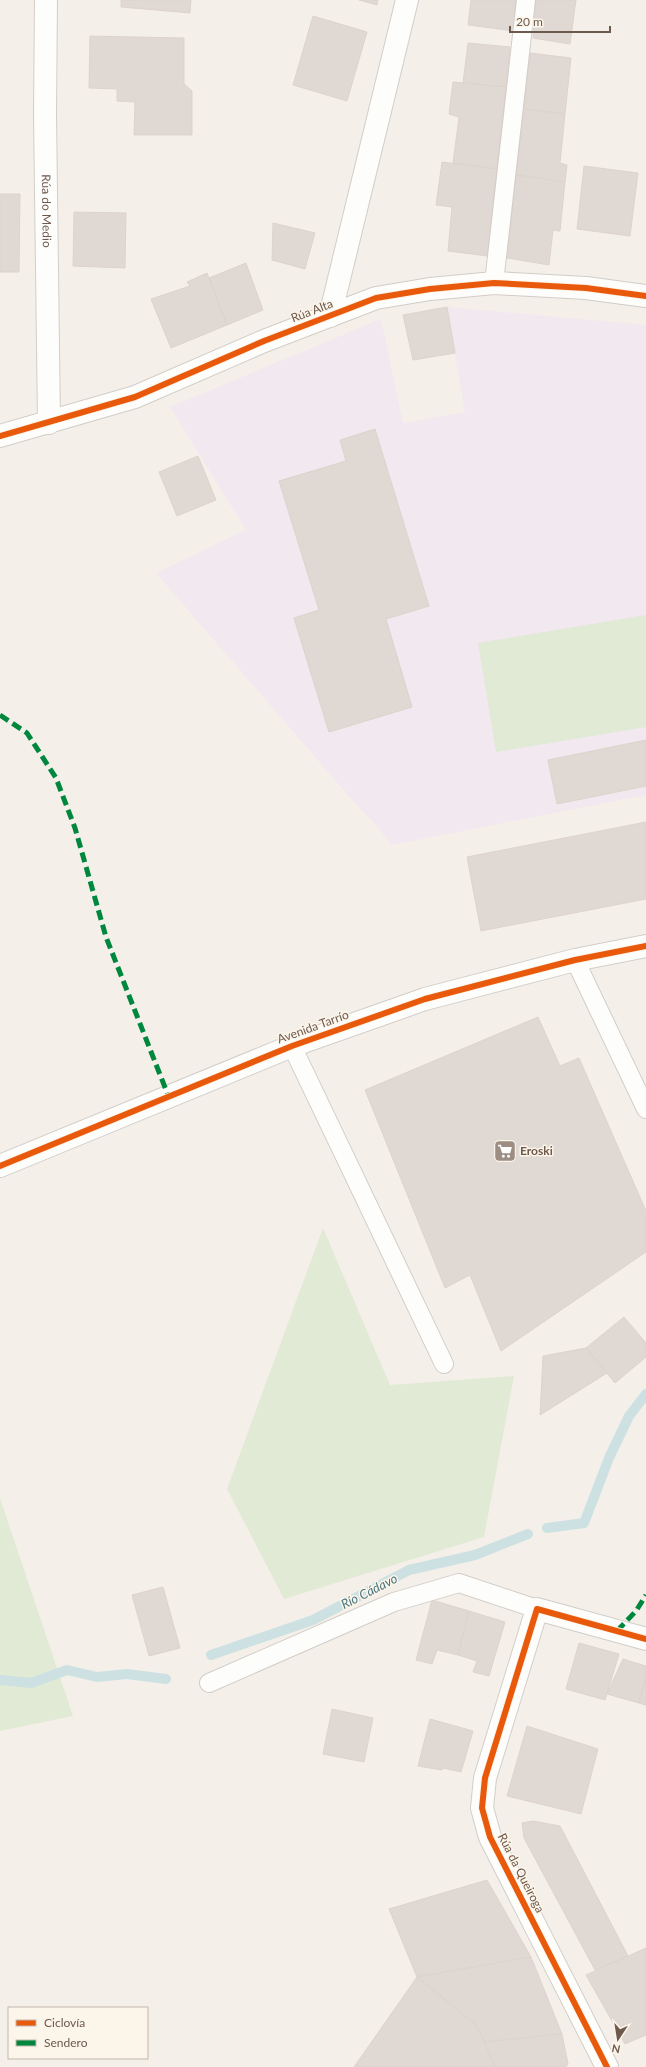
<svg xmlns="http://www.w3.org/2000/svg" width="646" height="2067" viewBox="0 0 646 2067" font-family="Lato,sans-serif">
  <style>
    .education { fill: #f1e8f0 }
    .green { fill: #e1ead5 }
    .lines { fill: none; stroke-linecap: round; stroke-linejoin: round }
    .stream { stroke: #cde1e3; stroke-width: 10 }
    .building { fill: #e0d8d2; stroke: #dcd3cc }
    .lane-casing { stroke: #d3cdc7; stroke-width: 20 }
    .street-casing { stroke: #d3cdc7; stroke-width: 24 }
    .secondary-casing { stroke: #d3ccc6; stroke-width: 24 }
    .lane { stroke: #fdfdfc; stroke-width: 18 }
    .street { stroke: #fdfdfc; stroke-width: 22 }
    .secondary { stroke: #fdfdfc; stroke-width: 22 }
    .quiet { stroke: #00873e; stroke-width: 5; stroke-dasharray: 10 5; stroke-linecap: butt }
    .cycleway-casing { stroke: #fcf5ea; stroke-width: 8 }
    .cycleway { stroke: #e8590c; stroke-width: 6 }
    .labels { text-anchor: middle; stroke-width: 3; stroke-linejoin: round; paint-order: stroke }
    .street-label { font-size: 12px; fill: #6e594d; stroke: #fcf5ea }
    .poi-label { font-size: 12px; font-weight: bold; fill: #6e594d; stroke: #fcf5ea; text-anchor: start }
    .water-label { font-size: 13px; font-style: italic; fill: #4a7780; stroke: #fcf5ea }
  </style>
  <rect width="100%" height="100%" fill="#f4f0e9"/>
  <!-- education -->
  <polygon class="education" points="447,307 646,325 646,795 391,845 378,827 361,810 156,573 246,530 170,407 381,319 403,423 465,412"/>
  <!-- green -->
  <g class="green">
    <polygon points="646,615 646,727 496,752 478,643"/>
    <polygon points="323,1228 390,1385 514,1376 484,1537 284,1599 227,1489"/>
    <polygon points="0,1498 73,1716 0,1731"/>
  </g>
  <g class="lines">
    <!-- stream -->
    <g class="stream">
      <polyline points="547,1528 584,1523 609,1458 629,1416 646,1394"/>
      <polyline points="211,1655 313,1620 409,1570 475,1555 528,1534"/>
      <polyline points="0,1680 31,1683 67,1670 97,1677 127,1674 166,1679"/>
    </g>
  </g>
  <!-- building -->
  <g class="building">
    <polygon points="121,0 191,0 190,13 121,7"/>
    <polygon points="359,0 378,0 377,5"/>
    <polygon points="471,0 516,0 514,31 468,25"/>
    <polygon points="536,0 576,0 570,44 533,38"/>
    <polygon points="313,16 367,32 347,101 293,85"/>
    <polygon points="90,36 184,38 184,84 192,91 192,135 134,135 135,102 117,101 117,89 89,88"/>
    <polygon points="468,43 510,47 506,87 463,83"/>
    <polygon points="530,53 571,58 565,114 524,109"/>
    <polygon points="453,82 506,87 497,169 453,163 459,117 449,114"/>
    <polygon points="524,109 565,114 560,163 567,165 565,182 516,175"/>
    <polygon points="442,162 497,169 487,256 448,251 452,207 436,205"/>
    <polygon points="584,166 638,173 630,236 577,229"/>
    <polygon points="516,175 565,182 560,231 553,230 549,265 507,258"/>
    <polygon points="0,194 20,194 19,272 0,272"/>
    <polygon points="74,212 126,213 125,268 73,266"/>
    <polygon points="273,223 315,233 305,269 272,260"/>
    <polygon points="246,263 263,310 227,325 209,278"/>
    <polygon points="207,273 227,325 171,348 151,299 190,286 187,282"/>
    <polygon points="447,307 455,353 413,360 403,315"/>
    <polygon points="375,429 429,606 386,619 412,707 329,732 294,618 319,610 279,481 346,461 340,440"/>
    <polygon points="198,456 216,500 177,516 159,472"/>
    <polygon points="646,740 646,786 557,804 548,760"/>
    <polygon points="646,822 646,899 481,931 467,857"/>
    <polygon points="538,1017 560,1066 579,1058 646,1211 646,1252 501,1351 470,1275 445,1288 365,1090"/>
    <polygon points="624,1317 646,1343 646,1357 615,1383 586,1348"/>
    <polygon points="586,1348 607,1373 540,1415 543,1356"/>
    <polygon points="163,1587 180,1648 149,1656 132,1595"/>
    <polygon points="432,1600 469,1611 458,1655 437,1650 432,1664 416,1660"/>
    <polygon points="469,1611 505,1622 489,1676 473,1672 477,1661 458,1655"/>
    <polygon points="579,1643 619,1654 605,1700 566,1689"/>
    <polygon points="623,1659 646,1666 646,1677 639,1703 607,1694"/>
    <polygon points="646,1677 646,1705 639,1703"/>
    <polygon points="332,1709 373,1718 364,1762 323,1754"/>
    <polygon points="430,1719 473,1731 461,1772 443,1768 442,1770 418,1766"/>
    <polygon points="527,1726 598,1749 581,1814 507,1796"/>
    <polygon points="533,1821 560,1826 628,1956 595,1970 524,1838 522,1823"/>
    <polygon points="487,1880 531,1957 417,1977 389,1909"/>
    <polygon points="646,1948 646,2035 625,2044 586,1975"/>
    <polygon points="531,1957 562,2034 484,2042 476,2025 417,1977"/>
    <polygon points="417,1977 476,2025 496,2067 354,2067"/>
    <polygon points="562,2034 568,2064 566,2067 496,2067 484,2042"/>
  </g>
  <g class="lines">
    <!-- lane casing -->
    <g class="lane-casing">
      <g id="lane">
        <polyline points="494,283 526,0"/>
        <polyline points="575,960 646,1109"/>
        <polyline points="292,1046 444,1364"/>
        <polyline points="209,1683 394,1602 459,1583 537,1609"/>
      </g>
    </g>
    <!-- street casing -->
    <g class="street-casing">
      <g id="street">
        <path id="s1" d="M46 0 45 114 49 423"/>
        <polyline points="330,316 407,0"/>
        <polyline points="0,1166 292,1046 425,999 575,960 646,946"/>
        <polyline points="607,2067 490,1837 482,1808 485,1778 537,1609 646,1639"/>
      </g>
    </g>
    <!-- secondary casing -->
    <g class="secondary-casing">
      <polyline id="secondary" points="0,436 135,397 264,341 376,298 430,289 494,283 586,288 646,296"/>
    </g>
    <!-- lane -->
    <use href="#lane" class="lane"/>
    <!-- street -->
    <use href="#street" class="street"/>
    <!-- secondary -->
    <use href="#secondary" class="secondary"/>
    <!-- quiet -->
    <g class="quiet">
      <polyline points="0,715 27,733 56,778 75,828 106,937 168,1095"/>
      <polyline points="617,1631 636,1611 646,1595"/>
    </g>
    <!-- cycleway casing -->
    <g class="cycleway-casing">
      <g id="cycleway">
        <polyline points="0,436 135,397 264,341 376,298 430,289 494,283 586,288 646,296"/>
        <polyline points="0,1166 292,1046 425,999 575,960 646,946"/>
        <polyline points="607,2067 490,1837 482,1808 485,1778 537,1609 646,1639"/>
      </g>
    </g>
    <!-- cycleway -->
    <use href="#cycleway" class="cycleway"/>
  </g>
  <!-- icons -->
  <defs>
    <g id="supermarket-square" transform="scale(1.15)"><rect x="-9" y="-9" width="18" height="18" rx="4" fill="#9d8e84" stroke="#fcf5ea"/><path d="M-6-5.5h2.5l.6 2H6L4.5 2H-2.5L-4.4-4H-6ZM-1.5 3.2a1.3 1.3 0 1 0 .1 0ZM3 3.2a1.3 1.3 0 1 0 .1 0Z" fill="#fff"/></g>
  </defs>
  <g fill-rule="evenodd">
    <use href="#supermarket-square" x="505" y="1151"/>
  </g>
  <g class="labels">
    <!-- street labels -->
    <g class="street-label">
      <text dy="4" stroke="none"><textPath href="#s1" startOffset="211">Rúa do Medio</textPath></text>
      <text transform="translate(312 311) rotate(-21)" y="4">Rúa Alta</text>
      <text transform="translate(313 1027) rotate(-20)" y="4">Avenida Tarrío</text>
      <text transform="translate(521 1873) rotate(63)" y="4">Rúa da Queiroga</text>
    </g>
    <!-- poi labels -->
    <g class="poi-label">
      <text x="520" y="1155">Eroski</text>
    </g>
    <!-- water labels -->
    <g class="water-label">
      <text transform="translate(369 1591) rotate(-27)" y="5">Río Cádavo</text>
    </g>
  </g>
  <!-- legend -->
  <rect x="8" y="2007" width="140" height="52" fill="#fcf5ea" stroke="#c3b7ab"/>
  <rect x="16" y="2020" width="20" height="6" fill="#e8590c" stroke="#c3b7ab"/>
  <text x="44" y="2027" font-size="12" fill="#6e594d">Ciclovía</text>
  <rect x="16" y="2040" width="20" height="6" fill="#00873e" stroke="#c3b7ab"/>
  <text x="44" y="2047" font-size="12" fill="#6e594d">Sendero</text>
  <!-- north arrow -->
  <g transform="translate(618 2039) rotate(192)" stroke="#fcf5ea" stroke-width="3" paint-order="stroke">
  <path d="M0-3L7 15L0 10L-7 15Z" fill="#6e594d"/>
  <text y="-6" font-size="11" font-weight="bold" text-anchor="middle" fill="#6e594d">N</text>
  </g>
  <!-- scale -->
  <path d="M510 26v6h100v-6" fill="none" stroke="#6e594d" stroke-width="2"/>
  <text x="516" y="26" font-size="12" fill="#6e594d" stroke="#fcf5ea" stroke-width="3" paint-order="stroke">20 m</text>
</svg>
